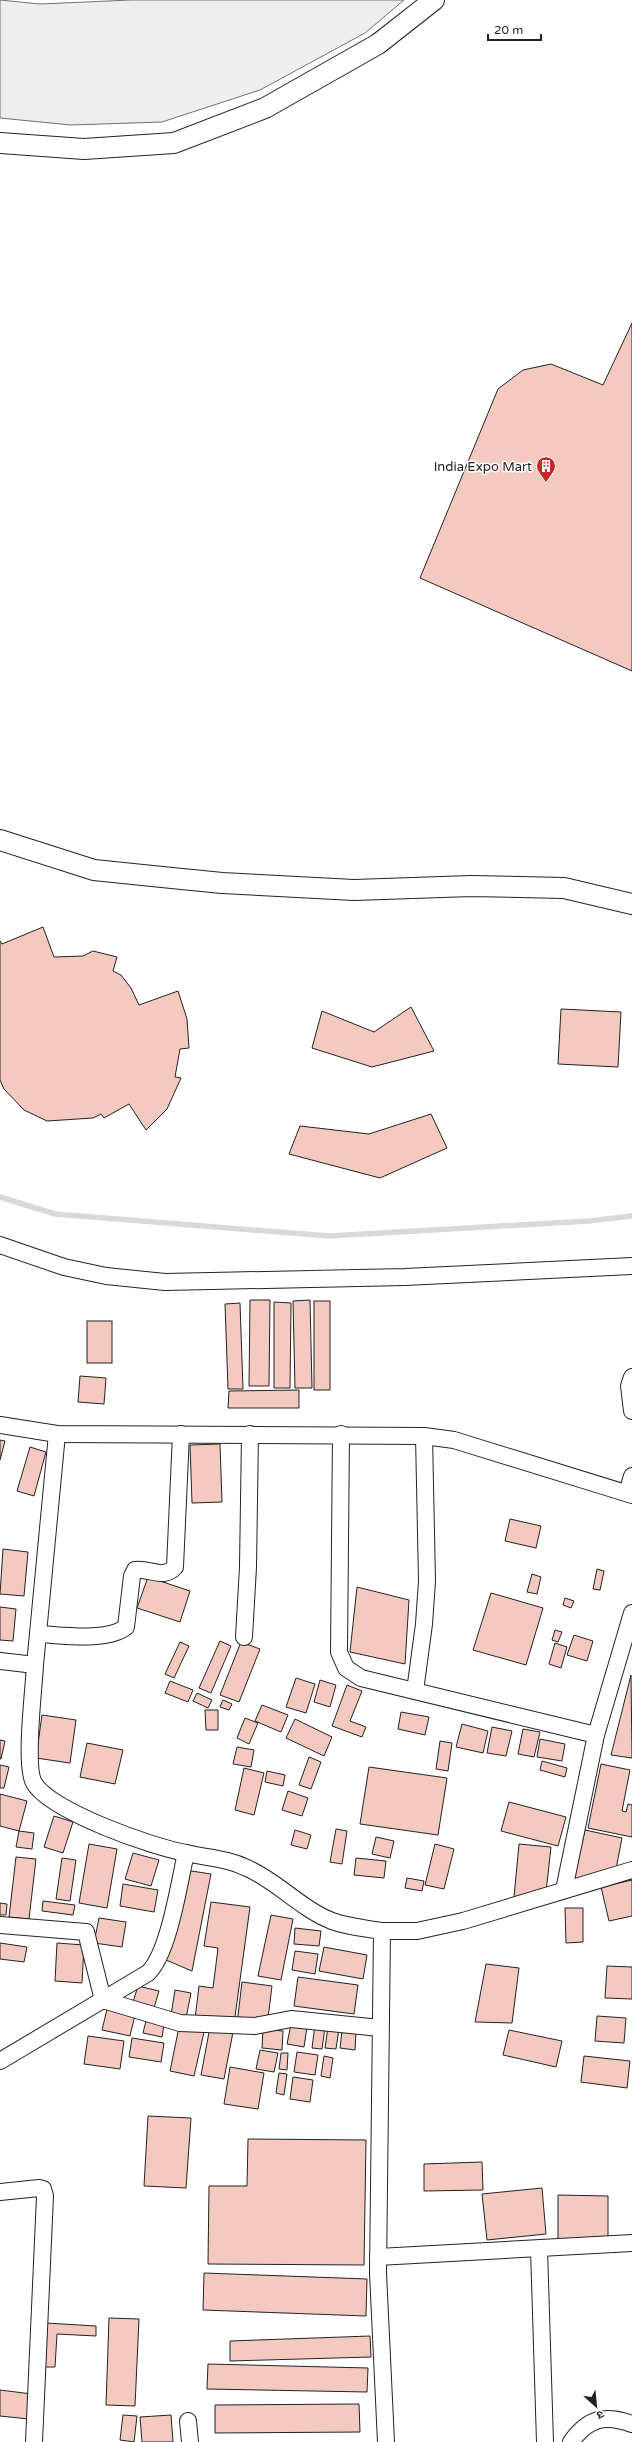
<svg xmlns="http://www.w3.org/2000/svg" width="632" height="2442" viewBox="0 0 632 2442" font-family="'Varela Round','Noto Sans Devanagari',sans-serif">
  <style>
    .green { fill: #eee; stroke: #6f6f6f }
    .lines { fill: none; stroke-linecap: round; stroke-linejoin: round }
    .stream { stroke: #d9d9d9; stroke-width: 5.5 }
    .building { fill: #f3c9c0; stroke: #222 }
    .minor-casing { stroke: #222; stroke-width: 18 }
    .tertiary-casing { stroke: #222; stroke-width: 22 }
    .minor { stroke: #fff; stroke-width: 16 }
    .tertiary { stroke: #fff; stroke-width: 20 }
    .labels { text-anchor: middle; stroke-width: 3; stroke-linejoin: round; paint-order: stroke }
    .poi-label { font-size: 13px; fill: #222; stroke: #fff; text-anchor: end }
  </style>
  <rect width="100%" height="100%" fill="#fff"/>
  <!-- green -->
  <polygon class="green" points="0,0 40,4 131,0 404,0 365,33 260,90 162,122 71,125 0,118"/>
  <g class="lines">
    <!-- stream -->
    <polyline class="stream" points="0,1197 55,1214 329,1236 589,1221 632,1216"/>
  </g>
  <!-- building -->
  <g class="building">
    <polygon points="632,323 632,671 420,578 498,389 523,370 551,364 603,385"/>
    <polygon points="43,927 54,957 83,956 93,951 117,957 113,971 121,975 131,988 139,1005 178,991 187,1019 189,1048 180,1049 175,1077 181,1078 167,1109 146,1130 129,1104 104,1118 101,1114 93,1118 47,1121 24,1110 4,1089 0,1080 0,941 2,944"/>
    <polygon points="411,1007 434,1051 372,1067 312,1048 322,1011 374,1032"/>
    <polygon points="561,1009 621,1012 618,1067 558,1064"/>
    <polygon points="431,1114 447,1148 380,1178 289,1154 300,1126 369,1134"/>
    <polygon points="250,1300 270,1300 269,1386 249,1386"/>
    <polygon points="310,1300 312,1388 295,1388 293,1301"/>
    <rect x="314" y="1301" width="16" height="89"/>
    <polygon points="274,1302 291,1303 290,1388 274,1388"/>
    <polygon points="240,1303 243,1389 228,1389 225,1304"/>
    <rect x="87" y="1321" width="25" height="42"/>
    <polygon points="80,1376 106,1378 104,1404 78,1402"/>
    <polygon points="299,1390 299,1408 228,1408 229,1391"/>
    <polygon points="0,1440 5,1441 0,1460"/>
    <polygon points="220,1444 222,1502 192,1503 190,1445"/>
    <polygon points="30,1447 46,1452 34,1496 17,1491"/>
    <polygon points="510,1519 541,1526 536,1548 505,1541"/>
    <polygon points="3,1549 28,1552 24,1596 0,1594"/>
    <polygon points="597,1569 604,1571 600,1590 593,1589"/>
    <polygon points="532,1574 541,1577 537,1594 527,1592"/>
    <polygon points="148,1577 190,1591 180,1622 137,1608"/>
    <polygon points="357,1587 409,1600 405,1664 350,1652"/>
    <polygon points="491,1593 543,1608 526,1665 473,1650"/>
    <polygon points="565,1598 574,1601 571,1608 563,1605"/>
    <polygon points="0,1607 16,1609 13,1641 0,1640"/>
    <polygon points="555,1630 562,1632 558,1642 552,1640"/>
    <polygon points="574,1635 593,1641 587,1661 567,1655"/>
    <polygon points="220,1641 231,1646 211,1693 199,1688"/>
    <polygon points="180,1642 189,1646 174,1678 165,1674"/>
    <polygon points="241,1642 260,1649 239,1702 220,1695"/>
    <polygon points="555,1643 567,1647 561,1668 549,1664"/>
    <polygon points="631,1675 632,1758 611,1755"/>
    <polygon points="296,1678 315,1684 306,1713 286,1707"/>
    <polygon points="320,1680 336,1685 330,1707 314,1702"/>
    <polygon points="170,1681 193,1690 188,1702 165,1693"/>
    <polygon points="347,1685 362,1691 350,1721 366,1727 362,1737 332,1726"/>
    <polygon points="197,1693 212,1700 208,1708 193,1701"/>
    <polygon points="223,1700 232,1704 229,1710 220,1707"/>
    <polygon points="262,1705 288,1715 281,1732 255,1721"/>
    <polygon points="205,1710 218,1710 218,1730 206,1730"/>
    <polygon points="401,1712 429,1717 425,1735 398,1729"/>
    <polygon points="42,1715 76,1720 70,1763 36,1758"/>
    <polygon points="245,1718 258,1723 249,1744 237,1738"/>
    <polygon points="295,1719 332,1737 324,1756 286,1738"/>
    <polygon points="462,1724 488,1731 483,1753 456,1747"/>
    <polygon points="492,1727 512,1731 506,1756 487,1753"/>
    <polygon points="523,1729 540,1732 534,1757 518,1754"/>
    <polygon points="540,1739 565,1744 562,1761 537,1757"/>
    <polygon points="0,1740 5,1741 1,1759 0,1759"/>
    <polygon points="440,1741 452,1743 448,1771 436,1769"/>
    <polygon points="87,1743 123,1750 115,1784 80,1777"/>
    <polygon points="237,1747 254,1750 251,1767 233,1764"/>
    <polygon points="309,1757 321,1762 311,1789 299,1785"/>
    <polygon points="542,1761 567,1768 565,1777 540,1770"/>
    <polygon points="601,1764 630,1770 622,1811 626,1812 628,1804 632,1805 632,1837 588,1828"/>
    <polygon points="0,1765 9,1767 4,1788 0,1788"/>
    <polygon points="369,1767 447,1778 438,1835 360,1824"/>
    <polygon points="244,1768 264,1773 254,1815 235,1810"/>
    <polygon points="267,1771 285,1775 283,1786 265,1782"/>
    <polygon points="288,1791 308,1798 302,1816 282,1810"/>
    <polygon points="0,1794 27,1801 19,1831 0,1826"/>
    <polygon points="509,1802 566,1817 558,1846 501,1831"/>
    <polygon points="54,1816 73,1822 63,1853 44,1847"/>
    <polygon points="336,1829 347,1831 342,1864 330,1862"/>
    <polygon points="295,1830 311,1835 307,1849 291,1845"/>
    <polygon points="585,1830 622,1838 616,1869 574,1879"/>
    <polygon points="19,1831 34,1833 32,1849 16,1847"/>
    <polygon points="376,1837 394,1841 390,1858 372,1854"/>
    <polygon points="89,1844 117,1849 107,1908 79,1903"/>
    <polygon points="435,1844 454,1849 444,1889 425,1885"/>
    <polygon points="519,1844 551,1847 546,1892 514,1897"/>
    <polygon points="133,1853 159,1860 151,1886 125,1879"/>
    <polygon points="16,1857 36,1859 29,1919 9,1917"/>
    <polygon points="62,1858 76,1860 70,1901 56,1899"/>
    <polygon points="356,1858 386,1861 384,1878 354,1875"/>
    <polygon points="185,1870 211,1874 192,1971 166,1960"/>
    <polygon points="407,1878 424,1881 422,1891 405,1888"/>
    <polygon points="632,1880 632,1916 609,1921 601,1887"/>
    <polygon points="123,1884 158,1890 154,1912 120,1906"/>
    <polygon points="43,1901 75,1905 73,1915 42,1911"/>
    <polygon points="211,1902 250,1907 234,2024 195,2019 199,1986 213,1988 218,1948 204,1946"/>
    <polygon points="0,1903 7,1904 6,1915 0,1915"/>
    <polygon points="565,1908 583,1908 583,1942 566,1943"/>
    <polygon points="271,1915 293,1919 281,1980 258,1976"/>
    <polygon points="99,1918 126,1922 122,1947 94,1943"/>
    <polygon points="295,1928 321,1931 319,1946 294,1944"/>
    <polygon points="0,1943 27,1947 24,1962 0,1959"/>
    <polygon points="57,1943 84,1945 82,1983 55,1981"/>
    <polygon points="324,1947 367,1955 363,1979 319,1971"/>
    <polygon points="295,1951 318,1954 315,1974 292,1970"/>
    <polygon points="486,1964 519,1968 512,2023 475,2022"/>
    <polygon points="607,1966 632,1967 632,1999 605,1998"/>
    <polygon points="298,1977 358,1985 354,2014 294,2006"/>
    <polygon points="242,1982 272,1986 268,2018 256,2017 255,2026 237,2024"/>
    <polygon points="138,1986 159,1991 154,2008 133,2002"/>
    <polygon points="175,1990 191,1993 186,2018 171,2015"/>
    <polygon points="108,2005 136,2011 130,2036 102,2030"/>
    <polygon points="597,2016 626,2018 624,2043 595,2041"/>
    <polygon points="146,2021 164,2025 162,2037 143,2033"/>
    <polygon points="291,2024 307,2027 304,2047 287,2044"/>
    <polygon points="315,2025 325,2027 322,2049 312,2048"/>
    <polygon points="179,2027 204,2032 194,2076 170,2071"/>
    <polygon points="210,2027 233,2032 224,2079 201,2075"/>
    <polygon points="328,2027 339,2029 336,2049 325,2048"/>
    <polygon points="263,2029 283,2031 282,2050 262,2048"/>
    <polygon points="509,2030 562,2041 556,2067 503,2055"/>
    <polygon points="342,2031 356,2032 355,2050 340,2048"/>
    <polygon points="88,2036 124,2041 120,2069 84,2064"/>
    <polygon points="132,2038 164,2043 161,2062 129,2057"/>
    <polygon points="260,2050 278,2053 274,2072 256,2069"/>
    <polygon points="297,2052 318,2055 315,2075 294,2072"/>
    <polygon points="281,2053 288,2053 287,2070 279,2069"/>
    <polygon points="324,2056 333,2058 330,2078 321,2076"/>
    <polygon points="584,2056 630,2061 627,2088 581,2082"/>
    <polygon points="230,2067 264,2073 258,2109 224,2104"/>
    <polygon points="279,2073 287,2074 284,2095 276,2093"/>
    <polygon points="293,2077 313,2080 310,2102 290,2099"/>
    <polygon points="148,2116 191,2118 186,2188 144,2186"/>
    <polygon points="248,2139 366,2140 364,2265 208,2264 209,2186 247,2186"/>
    <polygon points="482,2162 483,2190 424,2191 424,2164"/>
    <polygon points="542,2188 546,2234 487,2240 482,2194"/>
    <polygon points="558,2195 608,2196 608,2240 558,2240"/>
    <polygon points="204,2273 367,2279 366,2316 203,2310"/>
    <polygon points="109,2318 139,2319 135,2406 106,2405"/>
    <polygon points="46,2323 96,2326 96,2336 57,2334 55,2367 43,2367"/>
    <polygon points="370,2336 371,2357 230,2361 230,2341"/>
    <polygon points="208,2364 368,2368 367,2392 207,2389"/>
    <polygon points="0,2390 32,2394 29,2419 0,2416"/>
    <polygon points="359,2404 360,2432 215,2433 215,2405"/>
    <polygon points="123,2415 137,2416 134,2442 120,2440"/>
    <polygon points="171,2415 173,2442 142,2442 140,2417"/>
  </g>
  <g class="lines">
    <!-- minor casing -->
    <g class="minor-casing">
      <g id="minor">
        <polyline points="0,1245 64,1267 106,1276 165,1282 405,1277 632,1266"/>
        <polyline points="632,1377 629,1386 632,1411"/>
        <polyline points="0,1425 57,1434 424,1436 454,1440 632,1495"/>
        <polyline points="341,1434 339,1652 346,1668 361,1678 596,1735"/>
        <polyline points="627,1493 632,1476"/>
        <path d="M38 1634C62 1635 107 1642 126 1627L132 1576 135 1570C151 1568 163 1580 175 1567L181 1434"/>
        <polyline points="244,1637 248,1567 250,1434"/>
        <polyline points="0,1661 35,1665 57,1434"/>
        <path d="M35 1665C34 1688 24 1766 34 1783 50 1811 152 1847 186 1853 207 1858 227 1858 247 1868 277 1881 301 1909 332 1921 348 1927 365 1928 382 1931L378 2273 386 2442"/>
        <polyline points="415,1691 424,1624 427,1581 424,1436"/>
        <polyline points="564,1890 596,1735 632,1613"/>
        <polyline points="0,1925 86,1932 103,2000 180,2023 255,2026 291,2019 380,2028"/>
        <polyline points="382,1931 417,1931 463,1921 632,1870"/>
        <path d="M0 2061 148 1973C169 1953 179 1883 186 1853"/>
        <polyline points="0,2192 39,2188 43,2189 45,2196 34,2442"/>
        <polyline points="539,2249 545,2442"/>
        <polyline points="378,2257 632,2243"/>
        <polyline points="188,2421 190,2442"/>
        <path d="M571 2442C588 2418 605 2414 632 2424"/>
      </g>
    </g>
    <!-- tertiary casing -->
    <g class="tertiary-casing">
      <g id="tertiary">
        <polyline points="0,143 84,149 174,143 265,108 378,44 434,0"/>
        <polyline points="0,840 94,870 162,877 222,883 354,890 471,886 564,888 632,904"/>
      </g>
    </g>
    <!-- minor -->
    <use href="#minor" class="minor"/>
    <!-- tertiary -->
    <use href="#tertiary" class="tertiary"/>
  </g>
  <!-- icons -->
  <defs>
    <g id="building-pin" transform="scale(1)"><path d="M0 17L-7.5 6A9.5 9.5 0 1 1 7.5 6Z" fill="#c62828" stroke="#fff"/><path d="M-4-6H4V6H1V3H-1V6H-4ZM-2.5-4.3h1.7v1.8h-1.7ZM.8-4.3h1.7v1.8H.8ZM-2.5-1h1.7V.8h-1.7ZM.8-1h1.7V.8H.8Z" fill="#fff"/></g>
  </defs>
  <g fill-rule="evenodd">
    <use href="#building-pin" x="546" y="466"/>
  </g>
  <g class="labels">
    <!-- poi labels -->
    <g class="poi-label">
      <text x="532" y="471">India Expo Mart</text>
    </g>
  </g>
  <!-- north arrow -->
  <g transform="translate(596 2406) rotate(153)" stroke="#ffffff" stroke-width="3" paint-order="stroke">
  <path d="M0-3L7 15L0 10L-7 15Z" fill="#222222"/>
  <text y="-6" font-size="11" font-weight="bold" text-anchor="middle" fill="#222222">उ</text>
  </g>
  <!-- scale -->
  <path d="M488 34v6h53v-6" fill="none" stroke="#222222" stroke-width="2"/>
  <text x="494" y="34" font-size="12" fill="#222222" stroke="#ffffff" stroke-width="3" paint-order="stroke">20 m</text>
</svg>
